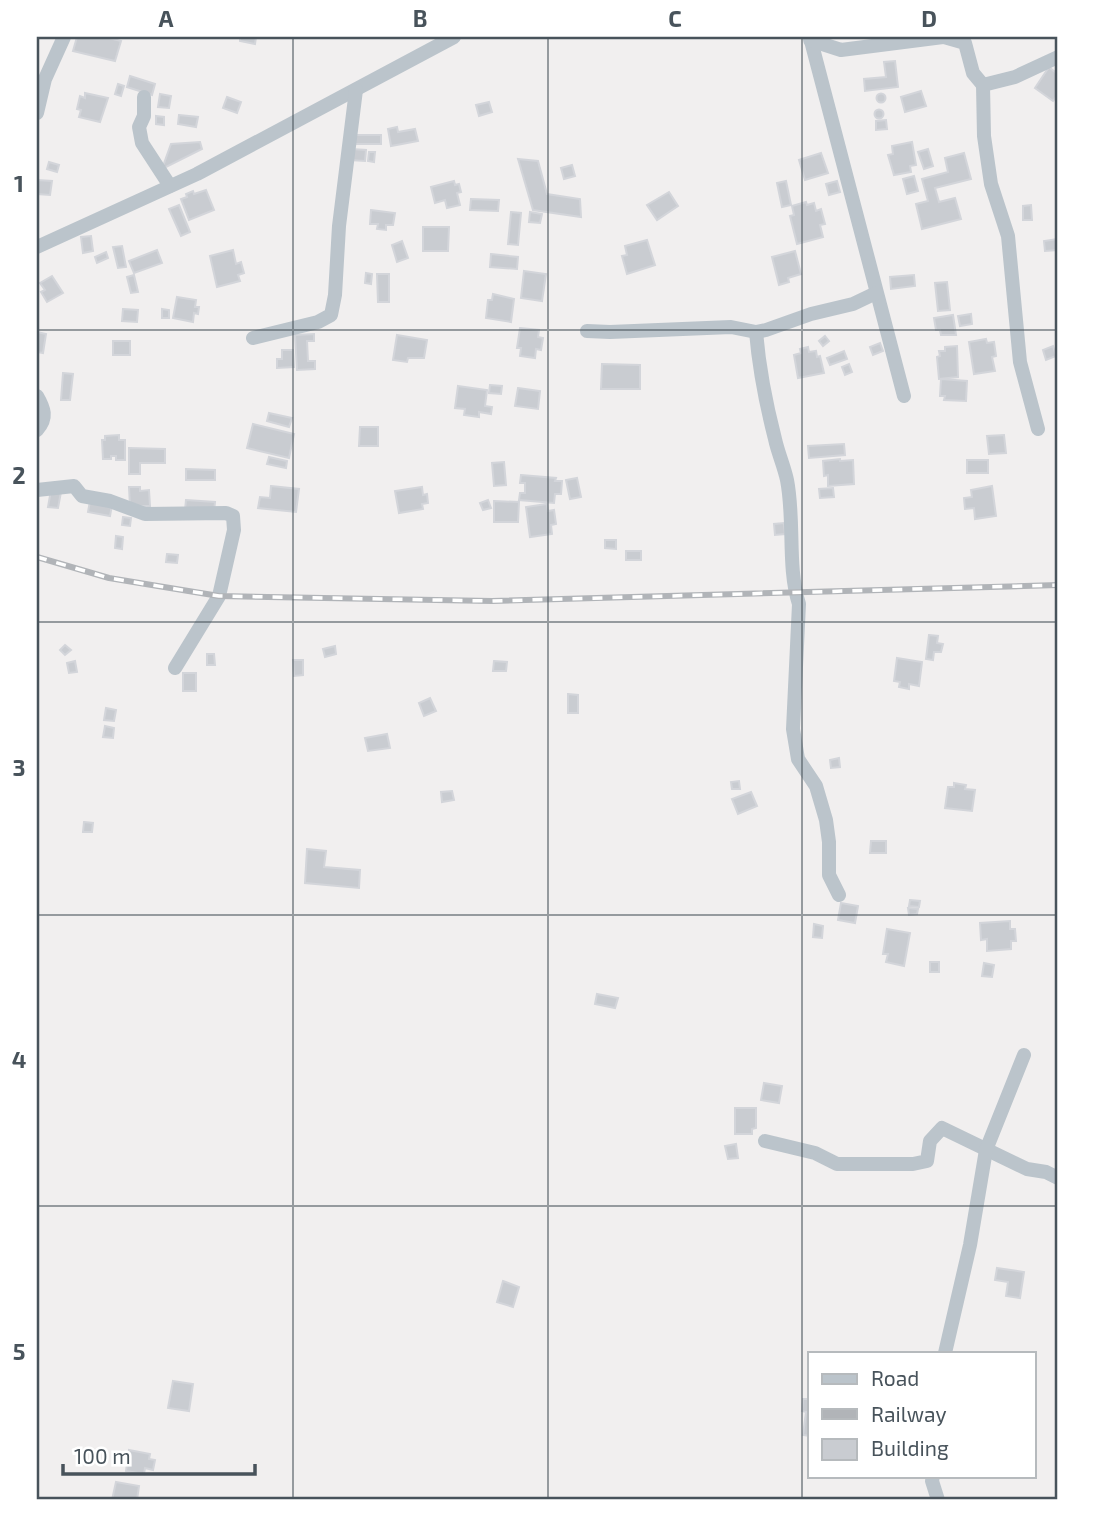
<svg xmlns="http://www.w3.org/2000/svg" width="1095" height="1537" viewBox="0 0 1095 1537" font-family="'Exo 2',sans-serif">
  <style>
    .building { fill: #c9ccd1; stroke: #d3d5da; stroke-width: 2 }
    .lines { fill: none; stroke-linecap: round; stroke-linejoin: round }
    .minor { stroke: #bbc4cb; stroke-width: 14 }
    .rail-casing { stroke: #b1b4b8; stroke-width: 6 }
    .rail { stroke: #fff; stroke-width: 3.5; stroke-dasharray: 10; stroke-linecap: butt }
    .grid { fill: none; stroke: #48535b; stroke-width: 2; stroke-opacity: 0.55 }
    .neatline { fill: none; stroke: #48535b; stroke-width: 2.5 }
    .grid-label { font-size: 23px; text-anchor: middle; font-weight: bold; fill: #48535b }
  </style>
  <rect width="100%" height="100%" fill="#f1efef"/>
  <!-- building -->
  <g class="building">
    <polygon points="77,37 105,37 121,41 115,61 73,51"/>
    <polygon points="240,37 256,37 255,44 240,41"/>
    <polygon points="895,61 898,87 865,91 864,79 886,77 884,62"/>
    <polygon points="1049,67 1055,72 1058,68 1058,95 1053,101 1035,88"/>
    <polygon points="130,76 155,84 152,95 127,87"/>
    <polygon points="118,84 124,86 121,96 115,94"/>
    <polygon points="921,91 926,106 905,112 901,97"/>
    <polygon points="85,93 108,98 100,122 79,117 81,110 77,109 80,96 85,98"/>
    <circle cx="881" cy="98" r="4.5"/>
    <polygon points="160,94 171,96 169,108 158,107"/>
    <polygon points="227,97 241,102 237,113 223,108"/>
    <polygon points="489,102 492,112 479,116 476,105"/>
    <circle cx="879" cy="114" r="4.5"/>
    <polygon points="179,115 198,117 196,127 178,124"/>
    <polygon points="156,116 164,117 164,125 156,124"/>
    <polygon points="886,120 887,129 876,130 876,121"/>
    <polygon points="397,127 398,132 415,129 418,141 391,146 388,129"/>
    <rect x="355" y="135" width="26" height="9"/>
    <polygon points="200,142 202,149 162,169 171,144"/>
    <polygon points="912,142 916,165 910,166 911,172 894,175 888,155 893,154 892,146"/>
    <polygon points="351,149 366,150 365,161 350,160"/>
    <polygon points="928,149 933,166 924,169 918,152"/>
    <polygon points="369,152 375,152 374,162 368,161"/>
    <polygon points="821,153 828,173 805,180 799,160"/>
    <polygon points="964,153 971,179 935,188 939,202 955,198 961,219 922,229 916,204 928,201 922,179 948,172 945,158"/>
    <polygon points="518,159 538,161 547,194 580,199 581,217 533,210"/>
    <polygon points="49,162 59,165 57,172 47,169"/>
    <polygon points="572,165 575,176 564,179 561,168"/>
    <polygon points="914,176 918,191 907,194 903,179"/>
    <polygon points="37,180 52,181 50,195 37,194"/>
    <polygon points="454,181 455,185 459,184 461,192 457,193 460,205 447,208 445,200 435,203 431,187"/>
    <polygon points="786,181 791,205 782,207 777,183"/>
    <polygon points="837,181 840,192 829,195 826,184"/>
    <polygon points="206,190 214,210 189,220 181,199 187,197 186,194 193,191 194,194"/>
    <polygon points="669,192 678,206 657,220 647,205"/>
    <polygon points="471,199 499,200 498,211 470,210"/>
    <polygon points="806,202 807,205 814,203 816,211 821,209 825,224 820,225 823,237 797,244 790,216 794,215 792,206"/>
    <polygon points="179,205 190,232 181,236 169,209"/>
    <polygon points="1031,205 1032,220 1023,220 1023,206"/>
    <polygon points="371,210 395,213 393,225 386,225 386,230 377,229 378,224 370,224"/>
    <polygon points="511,212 521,213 518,245 508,244"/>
    <polygon points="530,212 542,214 540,223 529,222"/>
    <polygon points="423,227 449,227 448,251 423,251"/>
    <polygon points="91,236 93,251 83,253 81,237"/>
    <polygon points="1058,239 1058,250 1045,251 1044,241"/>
    <polygon points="647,240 655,265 627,274 622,256 627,255 625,246"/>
    <polygon points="402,241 408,258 397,262 392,245"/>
    <polygon points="122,246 126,267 118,268 113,247"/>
    <polygon points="157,250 162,263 134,273 129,261"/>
    <polygon points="233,250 236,264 241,262 244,273 238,275 240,281 217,287 210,256"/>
    <polygon points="795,251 801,274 788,278 789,282 779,285 772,257"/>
    <polygon points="106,252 108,258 97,263 95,257"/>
    <polygon points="491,254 518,257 517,269 490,267"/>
    <polygon points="524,271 546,274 542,301 521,298"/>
    <polygon points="366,273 372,274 371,284 365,283"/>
    <polygon points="377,274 389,274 389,302 378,302"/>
    <polygon points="134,275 138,292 131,293 127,277"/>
    <polygon points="914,275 915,286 891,289 890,277"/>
    <polygon points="52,276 63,293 47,302 41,292 45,290 40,283"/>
    <polygon points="947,282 950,310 938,311 935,283"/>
    <polygon points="493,294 514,299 511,322 486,318 488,300 492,300"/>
    <polygon points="177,297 196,300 195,307 199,307 198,314 194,313 193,322 173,318"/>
    <polygon points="123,309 138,310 137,322 122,321"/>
    <polygon points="162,309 169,310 169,318 162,318"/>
    <polygon points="971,314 972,324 960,326 958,316"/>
    <polygon points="953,315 956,335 941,335 940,330 936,330 934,318"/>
    <polygon points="520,328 539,330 538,337 543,338 541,350 536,349 535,358 520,356 521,348 517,348"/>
    <polygon points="37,332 46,334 43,353 37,352"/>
    <polygon points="314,334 314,341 307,341 308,361 315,361 315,369 297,370 295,335"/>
    <polygon points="397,335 427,340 424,358 408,358 407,362 393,360"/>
    <polygon points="825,336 829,341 823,346 819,341"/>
    <polygon points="986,339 987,343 994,342 996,356 992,357 995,371 974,374 969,342"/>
    <rect x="113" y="341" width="17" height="14"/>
    <polygon points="880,343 883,351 873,355 870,347"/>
    <polygon points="957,346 958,377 939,379 937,357 940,356 939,351 945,351 945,347"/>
    <polygon points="1053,346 1056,356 1046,360 1043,350"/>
    <polygon points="808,347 809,352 816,351 817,357 820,356 824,373 798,378 794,355 801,353 800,349"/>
    <polygon points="282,350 293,350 294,367 277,368 277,359 282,359"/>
    <polygon points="844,351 847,359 830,365 827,358"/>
    <polygon points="602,364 640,365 640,389 601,389"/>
    <polygon points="849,364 852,372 845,375 842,367"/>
    <polygon points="63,373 73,374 70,400 61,400"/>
    <polygon points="941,379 967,381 966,401 944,400 945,396 940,396"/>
    <polygon points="490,385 502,386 501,394 489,393"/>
    <polygon points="458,386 487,390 485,406 492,407 491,414 479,412 479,417 464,415 465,409 455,408"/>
    <polygon points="518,388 540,391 538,409 515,406"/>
    <polygon points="269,413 292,418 289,427 267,421"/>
    <polygon points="253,424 294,434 289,458 247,448"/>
    <polygon points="360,427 378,427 378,446 359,446"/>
    <polygon points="119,435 119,440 125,440 125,460 116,460 116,456 111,456 111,459 103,459 102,440 105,440 105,436"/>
    <polygon points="1004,435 1006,453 989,454 987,436"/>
    <polygon points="844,444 845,455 809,458 808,446"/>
    <polygon points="129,448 165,449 165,463 140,463 140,474 129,474"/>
    <polygon points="269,457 287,461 286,468 267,464"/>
    <polygon points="840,459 840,461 853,460 854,484 828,486 828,475 824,476 823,461"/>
    <rect x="967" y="460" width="21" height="13"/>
    <polygon points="504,462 506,485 494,486 492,463"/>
    <polygon points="186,469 215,470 215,480 186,480"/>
    <polygon points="521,475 556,478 555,481 562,481 561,494 555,494 554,503 519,500 520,493 525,493 525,483 520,483"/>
    <polygon points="577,478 581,497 570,499 566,480"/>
    <polygon points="271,486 299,489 296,512 258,508 260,497 270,498"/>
    <polygon points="992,486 996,516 975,519 974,508 965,509 964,498 972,497 971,490"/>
    <polygon points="129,487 140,487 140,491 149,490 150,506 130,506"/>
    <polygon points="422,487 423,495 427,494 428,503 422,504 423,509 399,513 395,491"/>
    <polygon points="833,488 834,497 820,498 819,489"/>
    <polygon points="51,490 61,492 58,508 48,507"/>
    <polygon points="186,500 215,502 214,512 185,510"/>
    <polygon points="488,500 491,508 483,510 480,503"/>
    <polygon points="90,501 112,505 110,516 88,512"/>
    <polygon points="494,501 519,502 518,522 494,522"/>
    <polygon points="547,504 548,511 554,510 556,524 551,525 552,534 530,537 526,507"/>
    <polygon points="123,517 131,518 130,526 122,525"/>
    <polygon points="784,523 785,534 775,535 774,524"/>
    <polygon points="116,536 123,537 122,549 115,548"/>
    <polygon points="605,540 616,540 616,549 605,548"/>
    <rect x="626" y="551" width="15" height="9"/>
    <polygon points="167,554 178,555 177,563 166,562"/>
    <polygon points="929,635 938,636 937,643 943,644 941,652 934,652 933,660 926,659"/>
    <polygon points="65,645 71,650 65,655 60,650"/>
    <polygon points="335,646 336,654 325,657 323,649"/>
    <polygon points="207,654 214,654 215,665 207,665"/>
    <polygon points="897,658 922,662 919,686 909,684 909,689 899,687 900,682 894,681"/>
    <polygon points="293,660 303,660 303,675 294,676"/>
    <polygon points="75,661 77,672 69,673 67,663"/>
    <polygon points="494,661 507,662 506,671 493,671"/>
    <rect x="183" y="673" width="13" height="18"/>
    <polygon points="568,694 578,695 578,713 568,713"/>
    <polygon points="430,698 436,711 424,716 419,703"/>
    <polygon points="106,708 116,710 114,721 104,720"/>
    <polygon points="105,726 114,728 113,738 103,737"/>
    <polygon points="387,734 390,748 368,751 365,738"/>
    <polygon points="839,758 840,767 831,768 830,760"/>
    <polygon points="739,781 740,789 732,789 731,782"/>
    <polygon points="954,783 966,785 965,789 975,790 972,811 945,808 948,787 954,787"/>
    <polygon points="452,791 454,800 442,802 441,792"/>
    <polygon points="751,792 757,806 738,814 732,799"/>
    <polygon points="84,822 93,823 92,832 83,832"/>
    <polygon points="871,841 886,841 886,853 870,853"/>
    <polygon points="307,849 326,851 324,867 360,870 359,888 305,883"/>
    <polygon points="910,900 920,901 919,907 909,906"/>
    <polygon points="841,903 858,906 855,923 838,920"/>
    <polygon points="908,908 918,909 917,914 909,915"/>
    <polygon points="1010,921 1010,929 1015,929 1016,941 1011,941 1011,949 987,951 987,939 981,940 980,923"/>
    <polygon points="814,924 823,926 822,938 813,937"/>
    <polygon points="887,929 910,933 904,966 886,962 888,954 883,954"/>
    <rect x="930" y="962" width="9" height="10"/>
    <polygon points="984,963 994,965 992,977 982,976"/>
    <polygon points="597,994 618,998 615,1008 595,1004"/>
    <polygon points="764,1083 782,1086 779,1103 761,1100"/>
    <polygon points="735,1108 756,1108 756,1128 752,1129 752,1134 735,1134"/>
    <polygon points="736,1144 738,1158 728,1159 725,1146"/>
    <polygon points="997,1268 1024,1272 1020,1298 1006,1296 1008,1282 995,1280"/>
    <polygon points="503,1281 519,1287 513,1307 497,1302"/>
    <polygon points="173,1381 193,1384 189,1411 168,1408"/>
    <polygon points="809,1392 810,1392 810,1436 803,1435 806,1412 802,1411 803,1399 808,1399"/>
    <polygon points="129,1450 150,1454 149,1459 155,1460 153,1470 145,1468 144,1474 126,1471"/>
    <polygon points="116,1482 139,1486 137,1500 112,1500"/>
  </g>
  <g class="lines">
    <!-- minor -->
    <g class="minor">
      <polyline points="810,37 904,396"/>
      <polyline points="944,37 965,43 973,73 983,85"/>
      <polyline points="810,40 841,50 943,37"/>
      <polyline points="144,97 144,116 139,127 142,143 170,186"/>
      <polyline points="37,113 45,79 64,37"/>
      <polyline points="37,247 197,174 454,37"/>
      <polyline points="587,331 610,332 731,327 756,332 766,330 811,314 853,304 876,293"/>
      <path d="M756 332C759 367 766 404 775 439 778 453 784 466 787 480 795 521 787 567 799 604L793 729 798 759 816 786 826 820 829 842V875L839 895"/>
      <polyline points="253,338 318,322 331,315 335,295 339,226 356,90"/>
      <path d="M37 396C44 408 48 418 37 430"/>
      <polyline points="1038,429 1020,362 1008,236 991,184 984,136 983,85 1015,77 1058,57"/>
      <polyline points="37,490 74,486 82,496 110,501 145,514 226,513 233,516 234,530 219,596 175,668"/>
      <polyline points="765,1141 815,1153 837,1164 913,1164 927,1161 930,1141 942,1128 1027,1169 1046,1172 1058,1178"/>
      <polyline points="945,1353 970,1245 986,1150 1024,1055"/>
      <polyline points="933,1476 932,1481 938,1500"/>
    </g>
    <!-- rail casing -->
    <g class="rail-casing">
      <polyline id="rail" points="37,557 109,578 219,596 492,601 1058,585"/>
    </g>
    <!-- rail -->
    <use href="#rail" class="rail"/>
  </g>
  <!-- grid -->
  <path class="grid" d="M293 37V1500M548 37V1500M802 37V1500M37 330H1058M37 622H1058M37 915H1058M37 1206H1058"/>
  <!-- border -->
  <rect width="1095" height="1537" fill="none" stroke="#ffffff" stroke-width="77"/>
  <!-- legend -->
  <rect x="808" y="1352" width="228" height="126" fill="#ffffff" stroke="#b6babd" stroke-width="2"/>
  <rect x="822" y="1374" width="35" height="10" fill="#bbc4cb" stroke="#b6babd" stroke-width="2"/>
  <text x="871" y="1386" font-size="21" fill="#48535b">Road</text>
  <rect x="822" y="1409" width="35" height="10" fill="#b1b4b8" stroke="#b6babd" stroke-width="2"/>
  <text x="871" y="1422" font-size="21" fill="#48535b">Railway</text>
  <rect x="822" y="1439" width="35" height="21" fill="#c9ccd1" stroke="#b6babd" stroke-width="2"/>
  <text x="871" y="1456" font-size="21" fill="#48535b">Building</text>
  <!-- scale -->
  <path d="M63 1464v10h192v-10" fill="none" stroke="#48535b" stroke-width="3.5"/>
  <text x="74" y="1464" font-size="21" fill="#48535b" stroke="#ffffff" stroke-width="5" paint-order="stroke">100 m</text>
  <rect x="38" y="38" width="1018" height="1460" class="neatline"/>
  <g class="grid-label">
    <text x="166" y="27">A</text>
    <text x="420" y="27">B</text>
    <text x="675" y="27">C</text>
    <text x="929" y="27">D</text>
    <text x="19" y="192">1</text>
    <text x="19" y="484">2</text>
    <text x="19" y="776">3</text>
    <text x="19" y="1068">4</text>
    <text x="19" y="1360">5</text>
  </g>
</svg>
